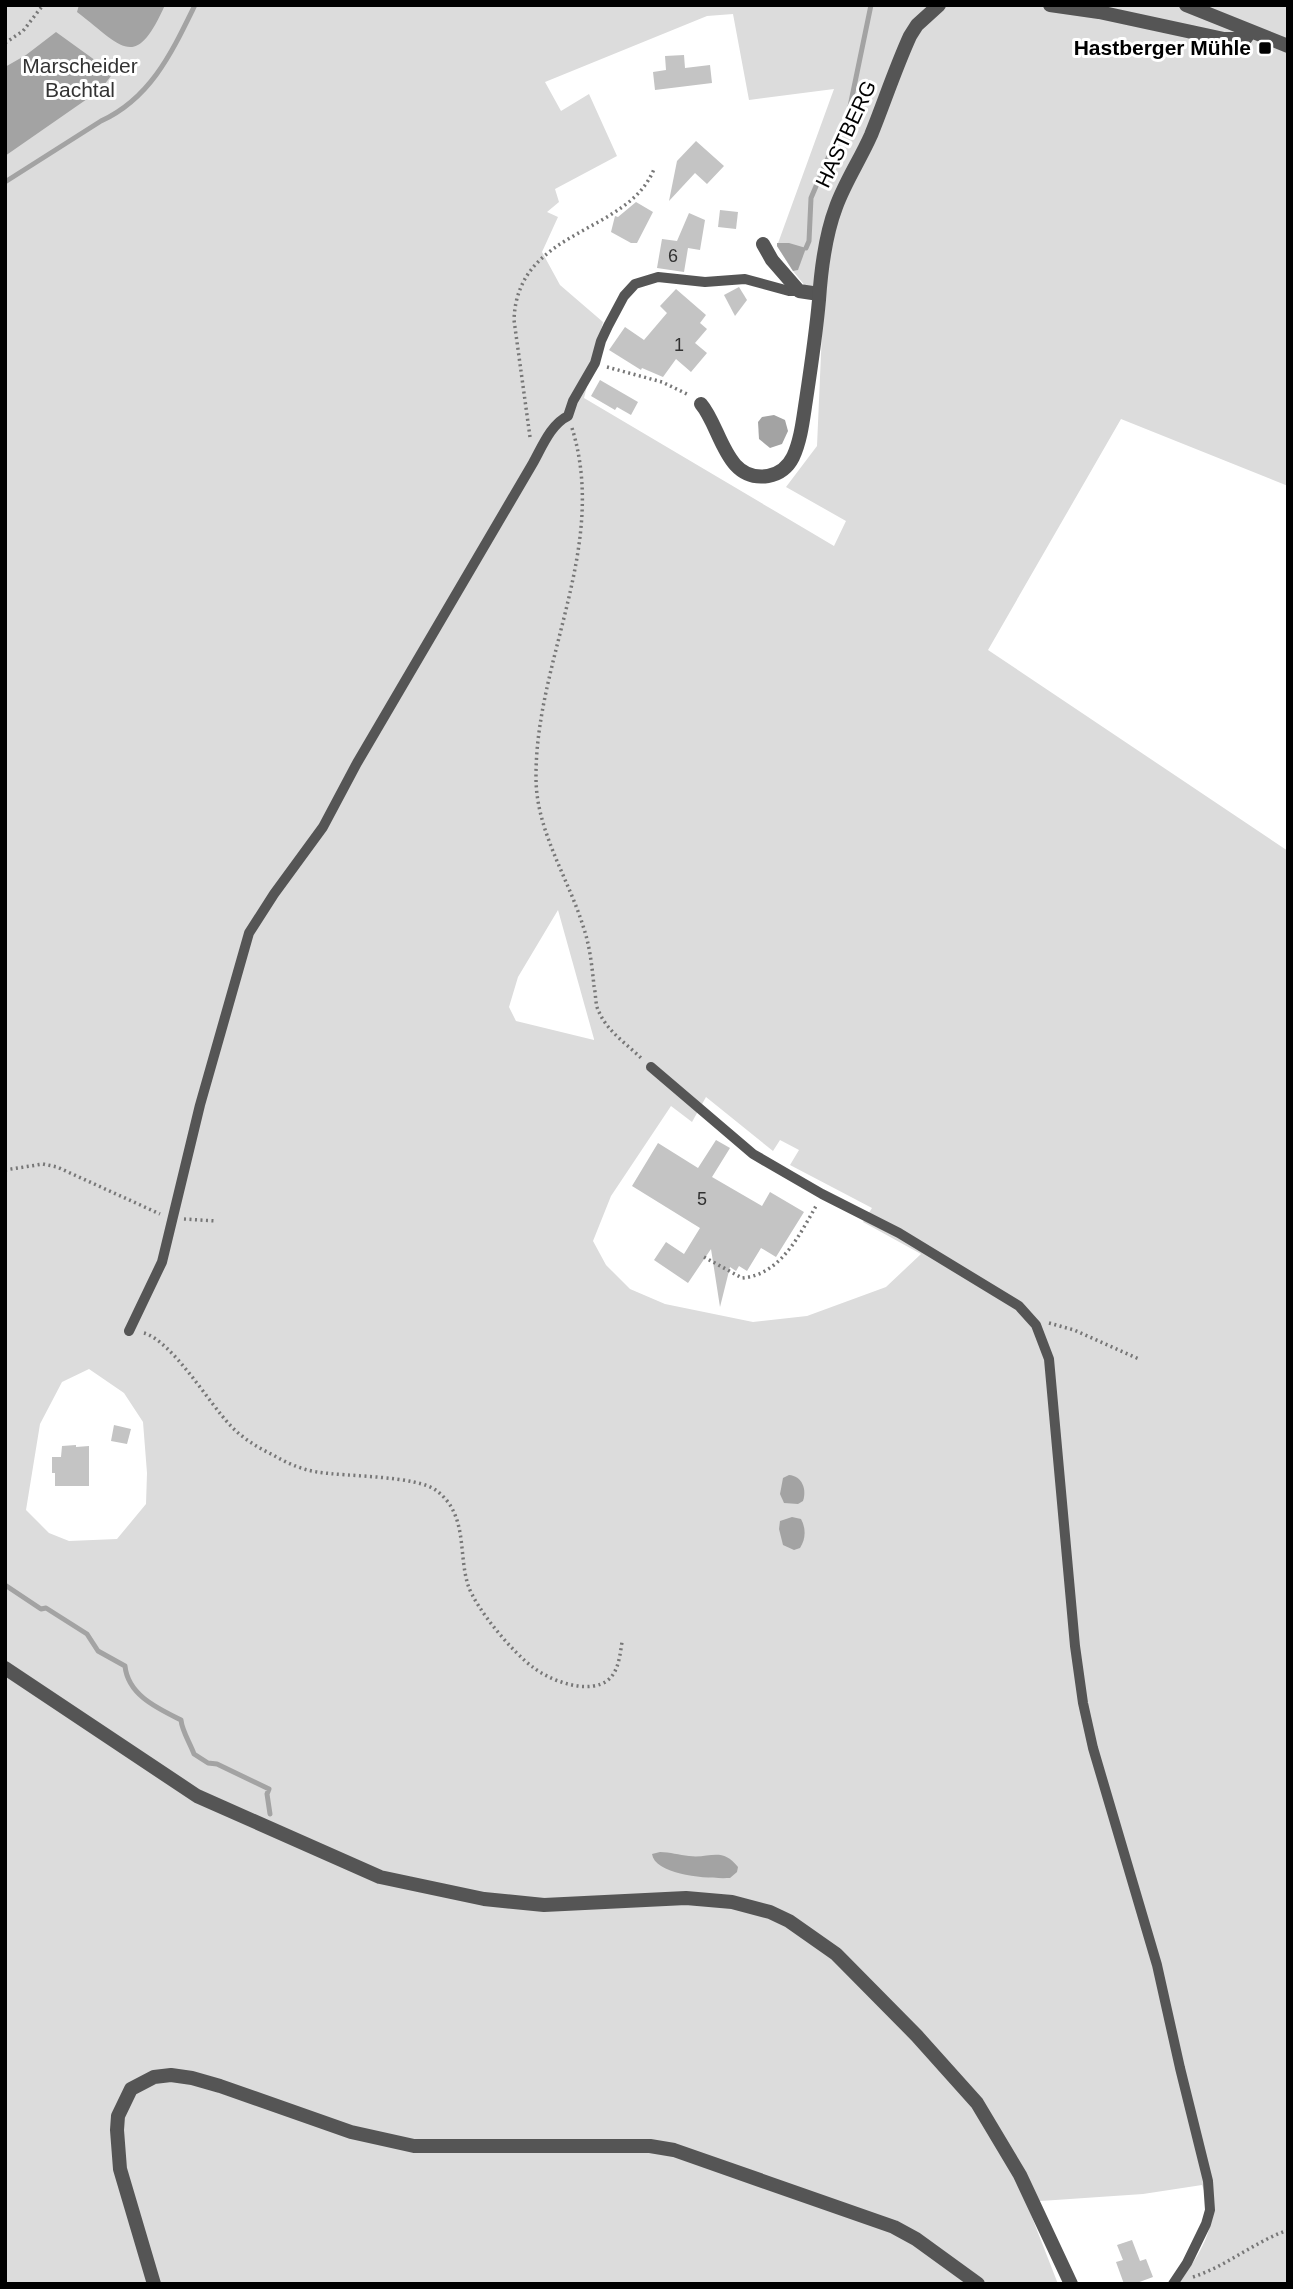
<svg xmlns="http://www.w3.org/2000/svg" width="1293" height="2289" viewBox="0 0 1293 2289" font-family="Helvetica,sans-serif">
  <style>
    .green { fill: #dcdcdc; fill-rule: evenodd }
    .water { fill: #a3a3a3 }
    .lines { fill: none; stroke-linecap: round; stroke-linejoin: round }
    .stream { stroke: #a3a3a3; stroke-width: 5 }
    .building { fill: #c4c4c4 }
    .path { stroke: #777; stroke-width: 3.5; stroke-dasharray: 2 3.5; stroke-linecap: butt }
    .lane { stroke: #555; stroke-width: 10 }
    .street { stroke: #555; stroke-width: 14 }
    .poi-dot { fill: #000; stroke: #fff; stroke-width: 2.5 }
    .labels { text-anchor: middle; stroke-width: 6; stroke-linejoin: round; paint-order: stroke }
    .number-label { font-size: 18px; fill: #313131 }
    .poi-label { font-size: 21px; font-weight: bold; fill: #000; stroke: #fff; text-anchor: end }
    .park-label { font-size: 21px; fill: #333; stroke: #fff }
    .street-label { font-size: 21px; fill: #000; stroke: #fff }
  </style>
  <rect width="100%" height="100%" fill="#fff"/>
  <!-- green -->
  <path class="green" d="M5 5H1288V486L1121 419 988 650 1288 851V2284H1179C1190 2267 1208 2243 1210 2223 1212 2211 1206 2196 1202 2185L1143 2194 1026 2202 1058 2284H5ZM733 14 749 100 834 89 777 246 793 271 823 308 817 446 786 487 846 521 834 546 584 398 603 322 560 285 542 252 558 217 547 212 559 202 555 189 617 156 589 94 561 111 545 82 707 16ZM558 910 594 1039V1040L516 1021 509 1007 518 977ZM706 1097 773 1151 780 1140 799 1150 790 1165 872 1208 863 1222 921 1254 886 1287 807 1316 753 1322 665 1304 630 1289 606 1265 593 1241 611 1196 671 1106 692 1122ZM89 1369 124 1393 143 1422 147 1473 146 1504 117 1539 69 1541 49 1533 26 1510 40 1424 62 1382Z"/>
  <!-- water -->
  <g class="water">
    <path d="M79 5H165C135 72 123 47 77 12Z"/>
    <polygon points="56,32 110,71 111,76 100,90 5,156 5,67 26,55"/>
    <polygon points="777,243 789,243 806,248 798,270 793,271 777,246"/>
    <polygon points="774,415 785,420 788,431 782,444 770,448 759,439 758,422 762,417"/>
    <path d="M789 1475C802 1476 807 1489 803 1501L798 1504 784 1503 780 1494 783 1478Z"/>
    <path d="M792 1517 801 1519C806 1528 806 1539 800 1548L794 1550 783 1545 779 1529 780 1521Z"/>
    <path d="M660 1852C670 1852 679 1855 689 1856 709 1859 722 1846 738 1867L737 1872 730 1878C712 1879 655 1876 652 1854Z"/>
  </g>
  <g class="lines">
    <!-- stream -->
    <g class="stream">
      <path d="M5 182 101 121C151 98 172 52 195 5"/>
      <polyline points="806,248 809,241 811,198 840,130 847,121 871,5"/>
      <path d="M5 1585 41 1609 46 1608 87 1634 98 1651 125 1666C128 1695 157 1708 181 1720 182 1731 190 1743 194 1754L208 1763 217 1764 269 1789 267 1794 270 1814"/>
    </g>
  </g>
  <!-- building -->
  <g class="building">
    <polygon points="684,55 685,68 710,65 712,83 655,90 653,72 666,70 665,56"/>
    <polygon points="696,141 724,166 707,184 695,173 669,201 677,161"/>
    <polygon points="636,202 653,212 637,243 631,243 611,232 615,216 618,217"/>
    <polygon points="720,210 738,212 736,229 718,227"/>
    <polygon points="689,213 705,220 700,250 688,248 684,272 657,268 662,239 677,241"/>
    <polygon points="739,287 747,300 735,316 724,295"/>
    <polygon points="676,289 706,315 700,323 707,329 695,343 707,353 691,372 676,359 663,377 642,368 641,370 609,350 625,327 644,340 667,313 660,306"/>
    <polygon points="600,380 638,402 631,415 617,407 615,410 591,396"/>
    <polygon points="716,1140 730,1148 712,1177 762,1206 770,1192 804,1212 776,1257 761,1248 747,1271 739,1266 736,1271 730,1267 720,1307 711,1249 688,1283 654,1260 666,1242 684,1254 700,1228 632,1186 658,1143 698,1168"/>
    <polygon points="114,1425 131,1429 127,1444 111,1441"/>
    <polygon points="76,1445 76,1447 89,1446 89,1486 55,1486 55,1473 52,1473 52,1457 61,1457 62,1446"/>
    <polygon points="1132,2240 1140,2261 1146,2259 1153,2277 1134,2284 1124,2284 1116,2262 1123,2260 1117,2245"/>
  </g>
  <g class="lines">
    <!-- path -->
    <g class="path">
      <polyline points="5,43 23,31 43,5"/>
      <polyline points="607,367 662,382 689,395"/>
      <path d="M572 428C609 547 535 660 536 778 536 831 569 879 584 929 590 947 592 967 594 986 596 994 595 1005 599 1012 607 1031 628 1045 642 1059"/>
      <path d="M530 437 514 320C517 228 628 235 654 169"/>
      <polyline points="5,1170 43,1164 57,1167 160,1214"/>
      <polyline points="184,1219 216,1221"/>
      <path d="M704 1257 742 1278C780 1275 799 1236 816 1206"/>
      <polyline points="1049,1323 1074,1330 1139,1359"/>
      <path d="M144 1333C172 1341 209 1403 230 1425 242 1438 257 1447 273 1455 287 1463 302 1470 318 1472 346 1477 417 1475 437 1491 468 1515 458 1553 468 1585 476 1609 513 1653 534 1668 549 1679 574 1689 593 1686 617 1683 619 1662 622 1642"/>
      <path d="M1193 2277C1227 2266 1254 2242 1288 2230"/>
    </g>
    <!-- lane -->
    <g class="lane">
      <polyline points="651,1067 753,1154 822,1194 899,1233 1019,1306 1036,1325 1049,1359 1075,1646 1083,1703 1093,1748 1157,1965 1180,2068 1208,2181 1210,2210 1206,2224 1187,2263 1173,2284"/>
      <path d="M129 1331 162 1262 200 1105 249 933 274 894 323 827 357 763 533 463C542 447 551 424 568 416L573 401 595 363 601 341 608 326 624 296 635 284 658 277 705 282 745 279 789 291H799"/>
    </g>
    <!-- street -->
    <g class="street">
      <polyline points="1050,5 1099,12 1224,39 1245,39 1250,32"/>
      <polyline points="1186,5 1288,46"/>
      <polyline points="763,244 772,260 799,291 819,294"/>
      <path d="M701 404C721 427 725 483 768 476 779 474 788 467 793 457 801 440 803 419 806 400 811 367 816 334 819 300 821 270 825 236 836 207 845 182 860 160 871 135 884 103 895 69 910 36L917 25 939 5"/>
      <polyline points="5,1668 197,1796 380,1877 484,1899 544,1905 686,1898 732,1902 770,1912 789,1921 836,1954 917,2036 977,2103 1020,2175 1071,2284"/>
      <polyline points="154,2284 120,2169 117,2130 118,2116 131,2089 154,2077 171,2075 192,2078 220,2086 351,2132 414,2146 650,2146 674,2150 894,2227 916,2239 978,2284"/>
    </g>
  </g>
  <!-- markers -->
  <rect class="poi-dot" x="1258" y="41" width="14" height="14" rx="3.5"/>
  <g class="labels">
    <!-- number labels -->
    <g class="number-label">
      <text x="673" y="262">6</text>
      <text x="679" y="351">1</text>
      <text x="702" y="1205">5</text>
    </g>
    <!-- poi labels -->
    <g class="poi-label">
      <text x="1251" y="55">Hastberger Mühle</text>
    </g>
    <!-- park labels -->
    <g class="park-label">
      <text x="80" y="73">Marscheider<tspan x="80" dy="24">Bachtal</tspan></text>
    </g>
    <!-- street labels -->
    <g class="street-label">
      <text transform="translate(846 134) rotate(-65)" y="7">HASTBERG</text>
    </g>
  </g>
  <!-- border -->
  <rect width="1293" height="2289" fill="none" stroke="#000000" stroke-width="14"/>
</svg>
